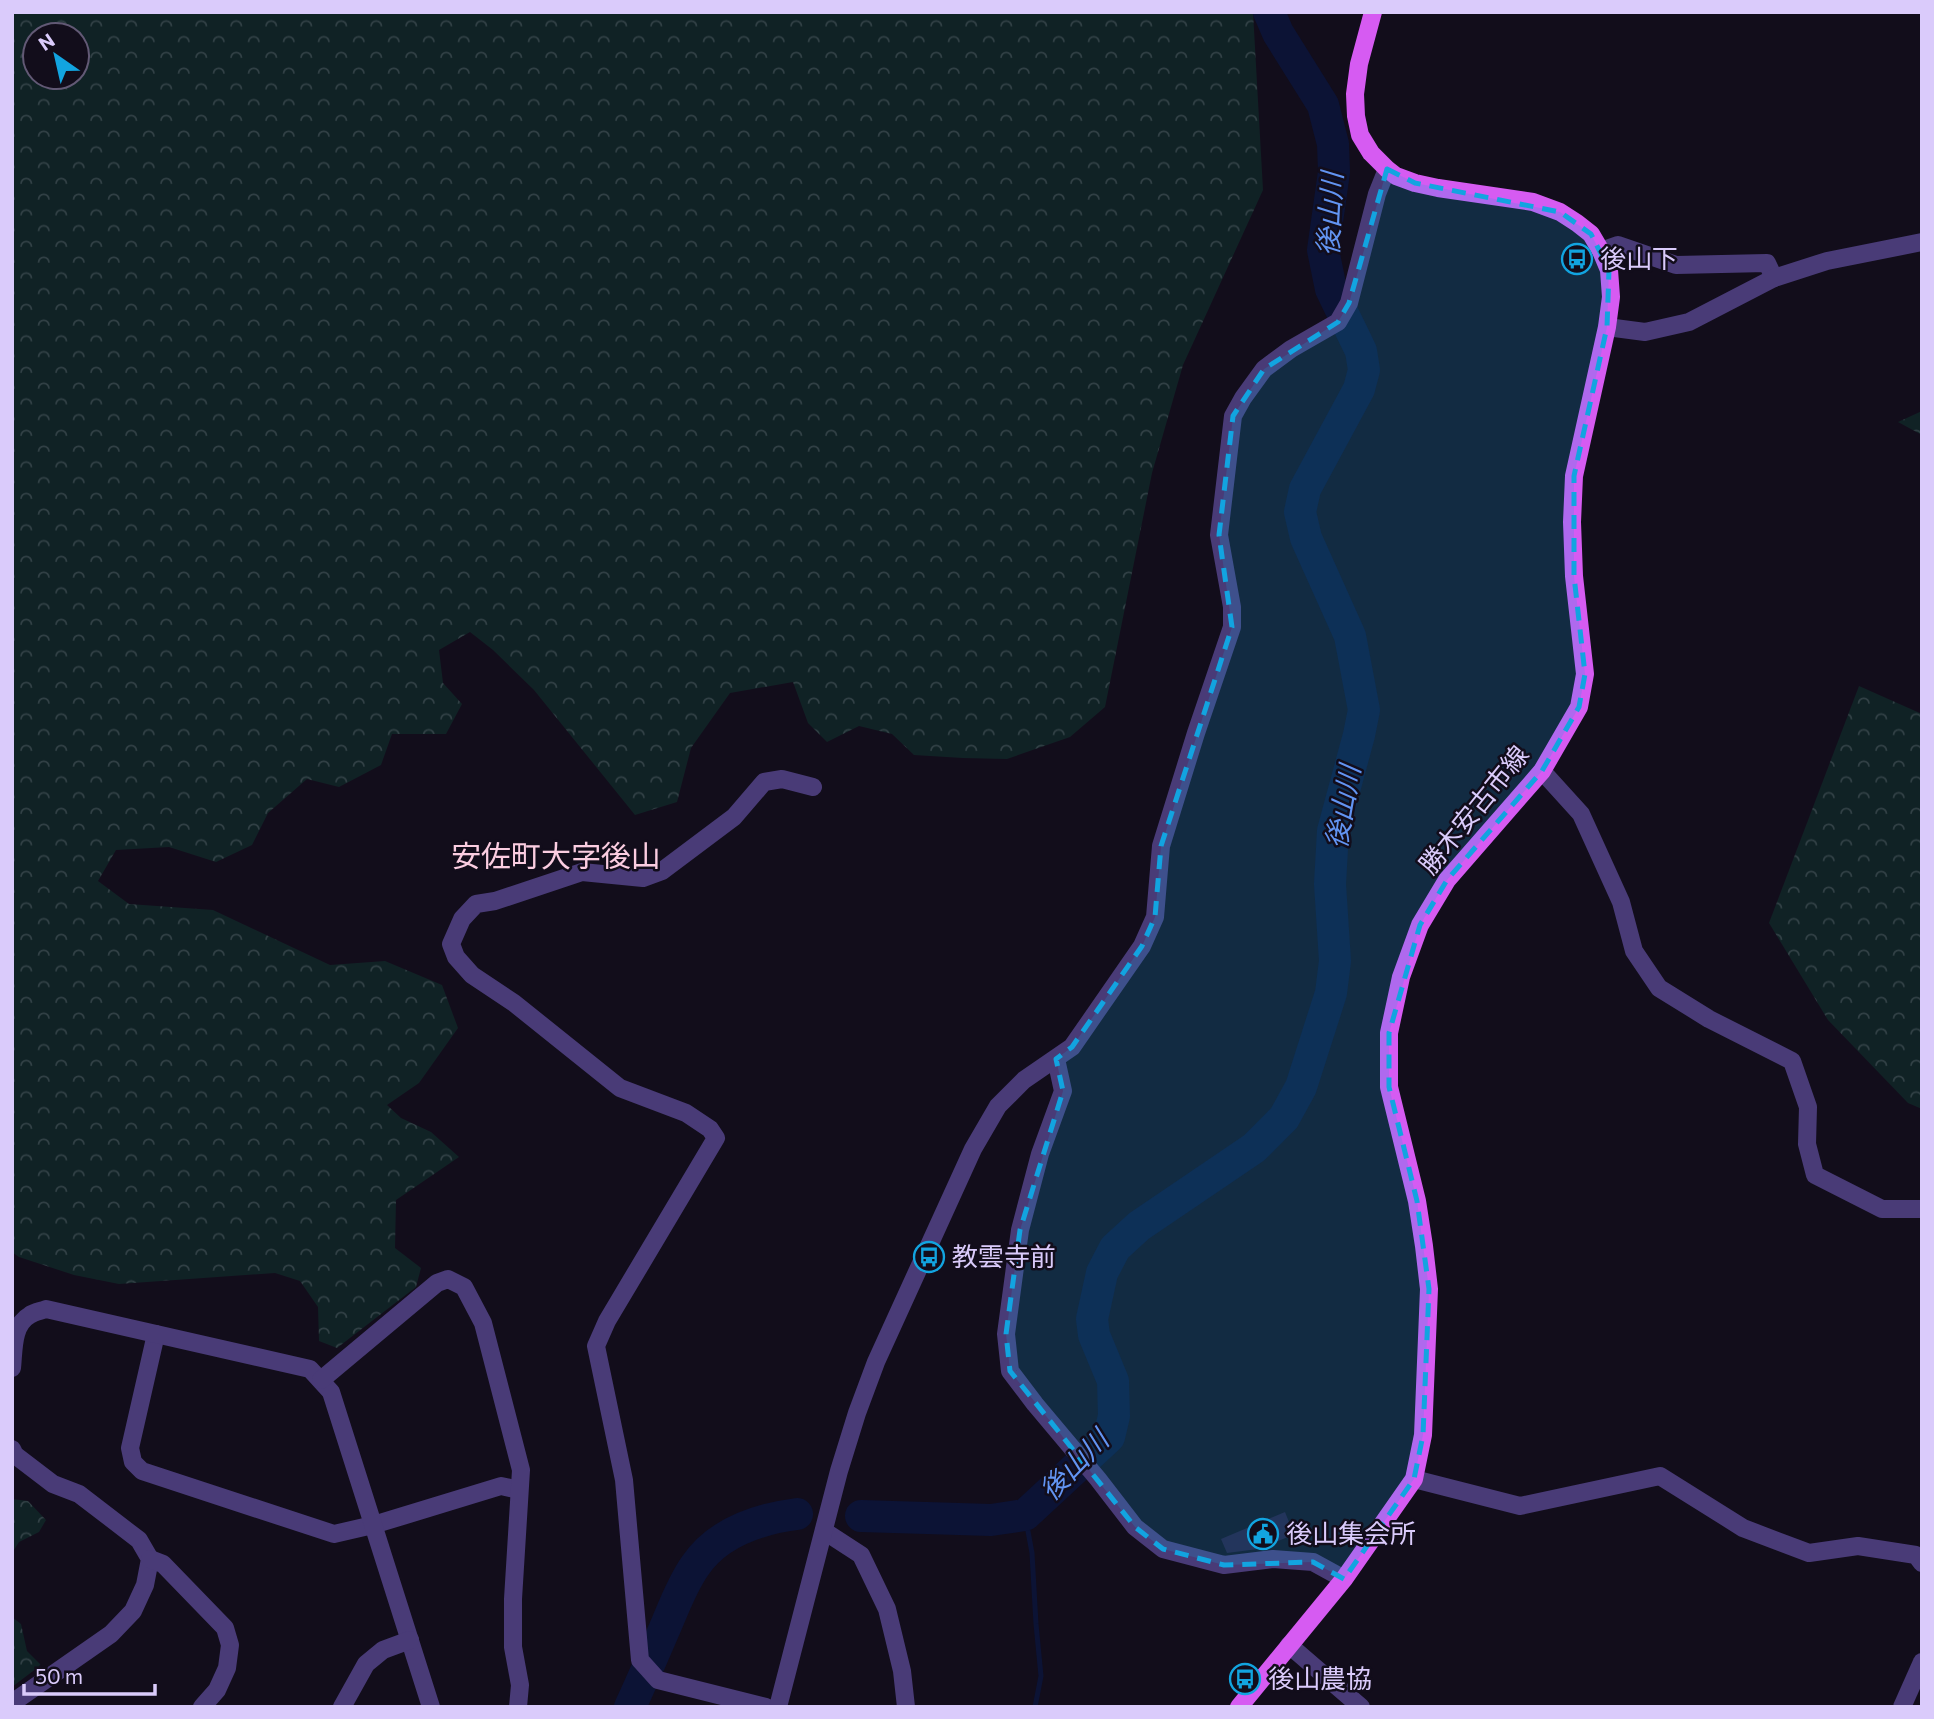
<svg xmlns="http://www.w3.org/2000/svg" width="1934" height="1719" viewBox="0 0 1934 1719" font-family="Commissioner,'Noto Sans JP',sans-serif">
  <style>
    .forest { fill: url(#forest-crowns); fill-rule: evenodd }
    .lines { fill: none; stroke-linecap: round; stroke-linejoin: round }
    .stream { stroke: #0c1335; stroke-width: 5 }
    .river { stroke: #0c1335; stroke-width: 32 }
    .building { fill: #271a3b }
    .minor { stroke: #493b77; stroke-width: 18 }
    .major { stroke: #d65bf2; stroke-width: 18 }
    .marked { fill: #12a4e0; fill-opacity: 0.2; stroke: #12a4e0; stroke-width: 5; stroke-dasharray: 14 9; stroke-linejoin: round }
    .labels { text-anchor: middle; stroke-width: 5; stroke-linejoin: round; paint-order: stroke }
    .poi-label { font-size: 26px; fill: #dacbfb; stroke: #120d1b; text-anchor: start }
    .street-label { font-size: 26px; fill: #dacbfb; stroke: #120d1b }
    .water-label { font-size: 28px; font-style: italic; fill: #6294f2; stroke: #120d1b }
    .quarter-label { font-size: 30px; fill: #fbcde1; stroke: #120d1b }
  </style>
  <defs>
    <pattern id="forest-crowns" width="20" height="18" patternUnits="userSpaceOnUse" patternTransform="scale(1.75)"><rect width="20" height="18" fill="#102225"/><path d="M2 6a3 3 0 1 1 6 0M12 15a3 3 0 1 1 6 0" fill="none" stroke="#324146"/></pattern>
  </defs>
  <rect width="100%" height="100%" fill="#120d1b"/>
  <!-- forest -->
  <g class="forest">
    <path d="M12 12H1253L1263 190 1183 365 1152 473 1105 707 1070 737 1007 759 963 758 914 755 892 734 859 726 827 742 808 723 793 682 730 693 691 748 677 802 635 815 534 690 493 650 470 632 439 650 443 683 462 704 446 734H392L381 765 339 787 307 779 268 813 252 845 216 862 169 847 116 850 98 881 129 904 213 910 330 965 385 961 442 985 458 1028 419 1083 387 1105 401 1118 431 1132 459 1157 396 1200 395 1248 421 1268 416 1287 337 1348 319 1341 318 1307 300 1281 275 1273 119 1284 74 1275 19 1257 12 1252ZM35 35H77V77H35Z"/>
    <polygon points="1922,411 1922,435 1898,422"/>
    <polygon points="1859,686 1922,714 1922,1109 1908,1103 1828,1020 1769,923"/>
    <polygon points="12,1499 28,1501 46,1520 39,1532 19,1542 12,1553"/>
    <polygon points="12,1617 21,1624 27,1651 41,1665 12,1687"/>
  </g>
  <g class="lines">
    <!-- stream -->
    <polyline class="stream" points="1025,1515 1032,1553 1036,1624 1041,1676 1035,1707"/>
    <!-- river -->
    <g class="river">
      <polyline points="861,1516 991,1520 1025,1515 1109,1437 1114,1416 1113,1381 1094,1335 1092,1319 1102,1273 1115,1248 1139,1226 1254,1148 1284,1118 1301,1087 1331,993 1335,961 1330,884 1333,831 1359,735 1364,710 1350,636 1306,538 1300,512 1305,489 1359,389 1364,370 1361,351 1331,289 1323,250 1334,172 1333,144 1323,105 1278,33 1269,12"/>
      <path d="M630 1707C643 1679 655 1651 667 1623 675 1604 683 1583 695 1566 718 1532 759 1519 797 1514"/>
    </g>
  </g>
  <!-- building -->
  <polygon class="building" points="1285,1512 1291,1527 1285,1529 1288,1537 1258,1549 1227,1553 1221,1539"/>
  <g class="lines">
    <!-- minor -->
    <g class="minor">
      <polyline points="1601,251 1618,245 1676,265 1767,263 1774,278"/>
      <polyline points="1607,327 1645,332 1689,322 1774,278 1827,261 1922,242"/>
      <polyline points="1542,771 1581,814 1621,902 1634,951 1659,988 1709,1019 1792,1061 1808,1107 1807,1144 1815,1175 1882,1209 1922,1209"/>
      <polyline points="1056,1059 1063,1091 1040,1154 1020,1230 1006,1334 1010,1371 1035,1404 1098,1479 1135,1527 1163,1549 1224,1565 1273,1559 1313,1562 1344,1579"/>
      <polyline points="156,1334 130,1448 133,1462 142,1471 334,1534 373,1525 501,1486 519,1490"/>
      <path d="M12 1368C14 1350 12 1325 30 1315 34 1312 41 1311 46 1309L310 1369 331 1392 431 1707"/>
      <polyline points="321,1380 437,1283 448,1279 464,1287 483,1323 521,1470 513,1599 513,1647 520,1685 518,1707"/>
      <polyline points="12,1449 15,1455 53,1484 79,1494 139,1540 150,1559 145,1585 133,1611 111,1634 12,1703"/>
      <polyline points="1414,1479 1520,1506 1660,1476 1743,1528 1809,1553 1858,1546 1916,1555 1922,1563"/>
      <polyline points="824,1531 861,1555 887,1609 902,1671 906,1707"/>
      <polyline points="150,1559 163,1564 225,1628 230,1645 227,1668 217,1690 202,1707"/>
      <polyline points="1289,1645 1361,1707"/>
      <polyline points="342,1707 366,1664 383,1650 410,1640"/>
      <polyline points="766,1707 658,1680 640,1660 624,1480 596,1346 607,1321 716,1138 710,1129 686,1113 620,1088 514,1003 472,975 456,957 451,944 462,919 476,904 495,901 582,872 643,878 662,871 734,817 764,782 782,779 813,787"/>
      <polyline points="778,1707 839,1471 857,1413 876,1362 973,1149 998,1106 1024,1080 1072,1047 1142,946 1155,917 1161,846 1196,733 1232,627 1232,607 1219,535 1233,416 1243,398 1264,369 1291,349 1338,322 1349,303 1377,194 1387,169"/>
      <polyline points="1902,1707 1922,1662"/>
    </g>
    <!-- major -->
    <polyline class="major" points="1239,1707 1344,1579 1414,1479 1423,1435 1429,1289 1424,1246 1417,1201 1389,1087 1389,1033 1401,977 1420,925 1447,880 1542,771 1579,707 1585,674 1574,576 1572,522 1574,476 1607,327 1611,297 1609,270 1601,251 1591,234 1577,223 1560,212 1533,202 1438,188 1415,183 1396,176 1387,169 1371,153 1360,135 1356,116 1355,94 1359,64 1373,12"/>
  </g>
  <!-- marked area -->
  <path class="marked" d="M1387 169 1415 183 1560 212 1591 234 1609 270 1607 327 1574 476V576L1585 674 1579 707 1542 771 1447 880 1420 925 1389 1033V1087L1417 1201 1429 1289 1423 1435 1414 1479 1344 1579 1313 1562 1224 1565 1163 1549 1135 1527 1010 1371 1006 1334 1020 1230 1063 1091 1056 1059 1072 1047 1142 946 1155 917 1161 846 1232 627 1219 535 1233 416 1264 369 1338 322 1349 303Z"/>
  <!-- icons -->
  <defs>
    <g id="bus-ring" transform="scale(1.575)"><circle r="9.5" fill="#120d1b" stroke="#12a4e0" stroke-width="1.5"/><path d="M-5-6H5V4H4V6H2V4H-2V6H-4V4H-5ZM-3.5-4V0h7V-4ZM-3.5 1.2v1.5H-2V1.2ZM2 1.2v1.5H3.5V1.2Z" fill="#12a4e0"/></g>
    <g id="civic-ring" transform="scale(1.575)"><circle r="9.5" fill="#120d1b" stroke="#12a4e0" stroke-width="1.5"/><path d="M-.6-6.5H3V-4.5H.6V-3L4-1V1h2V6H-6V1h2V-1L-.6-3ZM-1.2 2.5V6h2.4V2.5Z" fill="#12a4e0"/></g>
  </defs>
  <g fill-rule="evenodd">
    <use href="#bus-ring" x="1577" y="259"/>
    <use href="#bus-ring" x="929" y="1257"/>
    <use href="#civic-ring" x="1263" y="1534"/>
    <use href="#bus-ring" x="1245" y="1679"/>
  </g>
  <g class="labels">
    <!-- poi labels -->
    <g class="poi-label">
      <text x="1600" y="268">後山下</text>
      <text x="952" y="1266">教雲寺前</text>
      <text x="1286" y="1543">後山集会所</text>
      <text x="1268" y="1688">後山農協</text>
    </g>
    <!-- street labels -->
    <g class="street-label">
      <text transform="translate(1474 810) rotate(-51)" y="9">勝木安古市線</text>
    </g>
    <!-- water labels -->
    <g class="water-label">
      <text transform="translate(1330 214) rotate(-87)" y="10">後山川</text>
      <text transform="translate(1343 807) rotate(-80)" y="10">後山川</text>
      <text transform="translate(1074 1465) rotate(-46)" y="10">後山川</text>
    </g>
    <!-- quarter labels -->
    <g class="quarter-label">
      <text x="556" y="867">安佐町大字後山</text>
    </g>
  </g>
  <!-- border -->
  <rect width="1934" height="1719" fill="none" stroke="#dacbfb" stroke-width="28"/>
  <!-- north arrow -->
  <g transform="translate(56 56) rotate(326)"><circle r="33" fill="#120d1b" stroke="#625975" stroke-width="2"/>
  <path d="M0-5L12 26L0 18L-12 26Z" fill="#12a4e0"/>
  <text y="-10" font-size="19" font-weight="bold" text-anchor="middle" fill="#dacbfb">N</text>
  </g>
  <!-- scale -->
  <path d="M24 1684v10h131v-10" fill="none" stroke="#dacbfb" stroke-width="3.5"/>
  <text x="35" y="1684" font-size="21" fill="#dacbfb" stroke="#120d1b" stroke-width="5" paint-order="stroke">50 m</text>
</svg>
